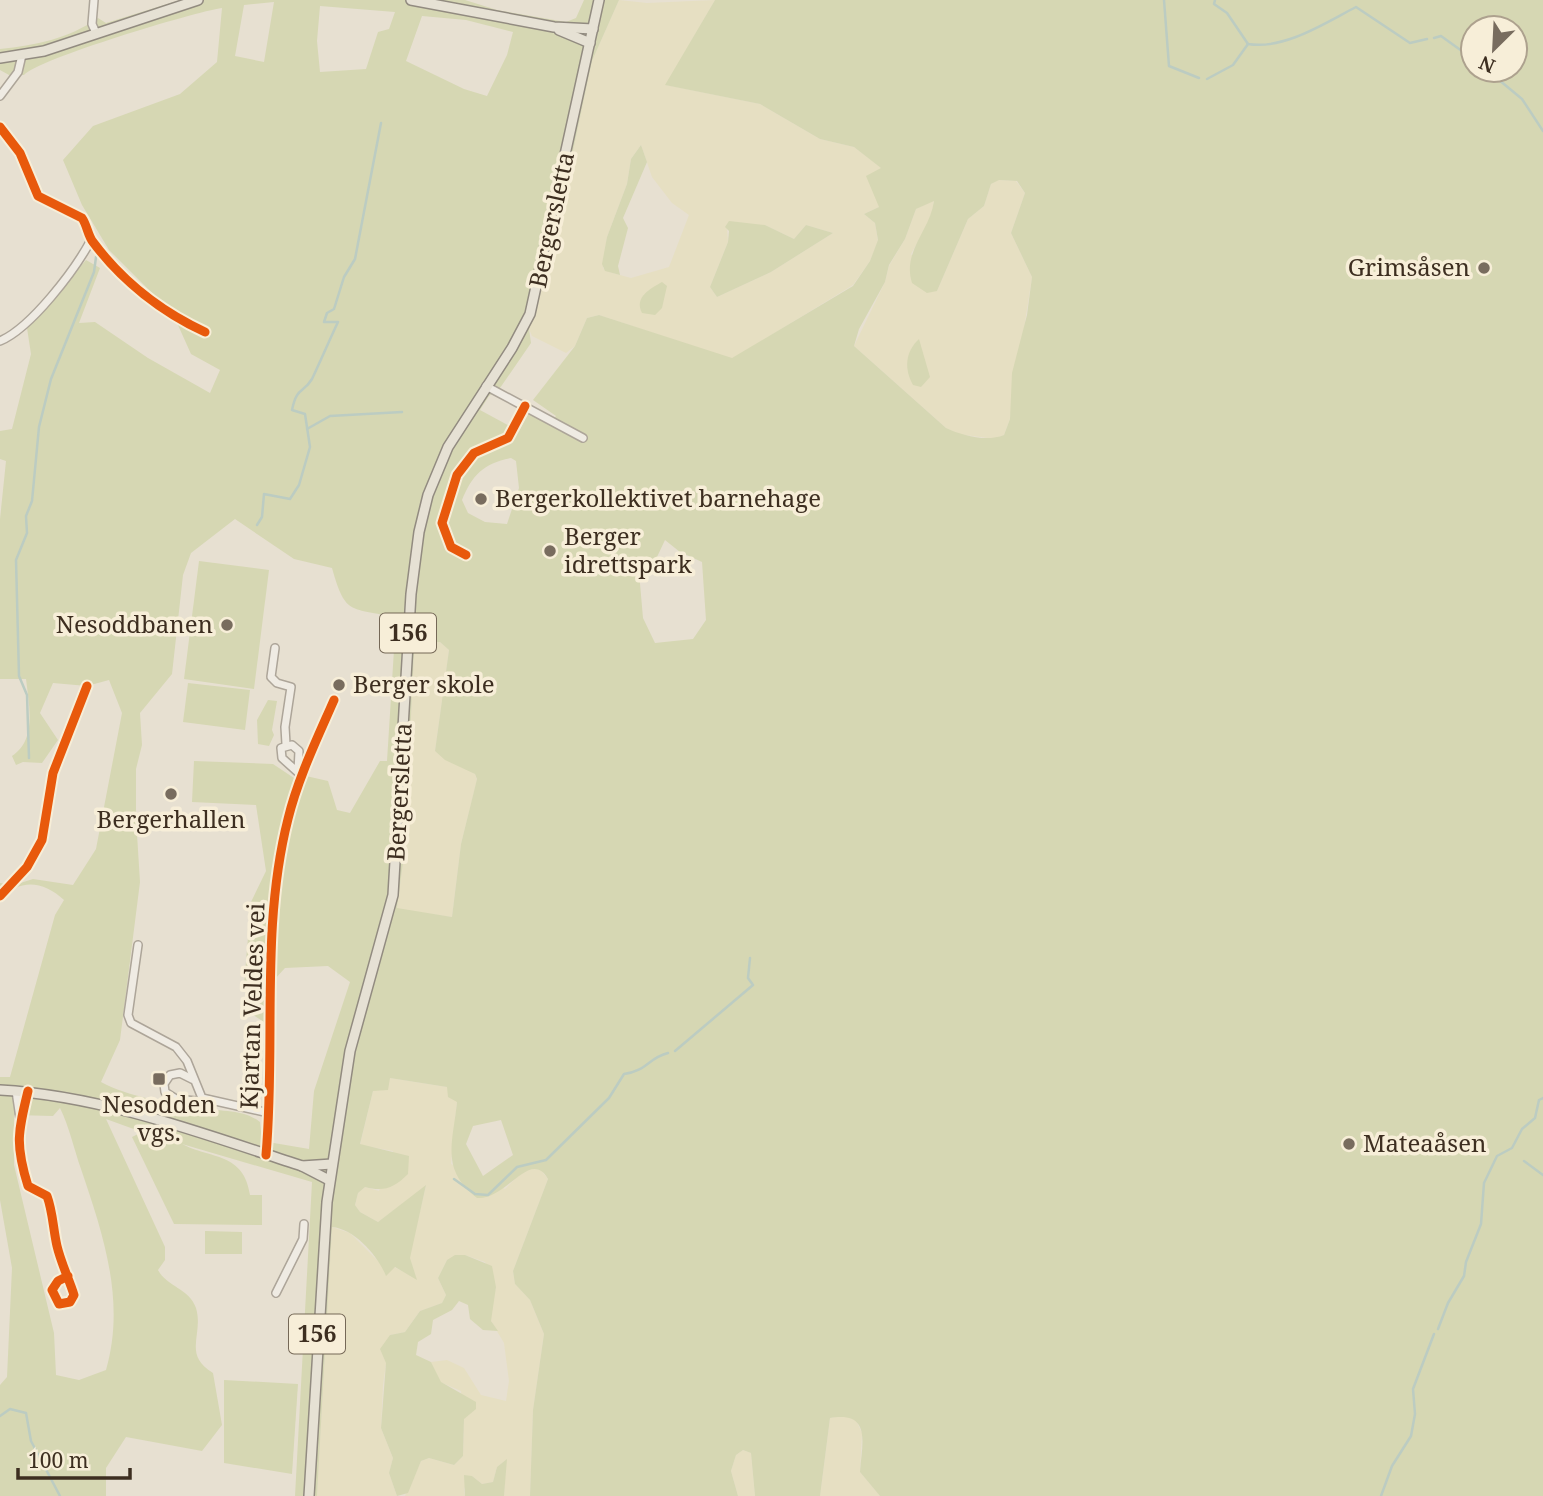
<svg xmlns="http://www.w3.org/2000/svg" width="1543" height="1496" viewBox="0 0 1543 1496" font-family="'Noto Serif',serif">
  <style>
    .farmland { fill: #e6dfc2; fill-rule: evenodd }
    .green { fill: #d6d7b3; fill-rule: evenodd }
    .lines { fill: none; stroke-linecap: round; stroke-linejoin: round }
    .stream { stroke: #bcccc2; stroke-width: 2.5 }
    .minor-casing { stroke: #ada599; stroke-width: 10 }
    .major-casing { stroke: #928b80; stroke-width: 12 }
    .minor { stroke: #efebe3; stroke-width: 7 }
    .major { stroke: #e6e1d4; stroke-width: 9 }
    .cycleway-casing { stroke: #f7eed8; stroke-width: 13 }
    .cycleway { stroke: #e8590c; stroke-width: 9 }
    .poi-dot { fill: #786c5e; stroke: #f7eed8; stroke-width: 2.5 }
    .labels { text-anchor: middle; stroke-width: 7; stroke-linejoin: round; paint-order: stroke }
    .shield { fill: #f7eed8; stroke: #756857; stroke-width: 2 }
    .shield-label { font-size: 23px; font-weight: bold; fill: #3d2e20 }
    .street-label { font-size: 24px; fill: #3d2e20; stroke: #f7eed8 }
    .poi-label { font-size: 24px; fill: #3d2e20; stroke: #f7eed8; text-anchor: start }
  </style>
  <rect width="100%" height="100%" fill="#e7e0d1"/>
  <!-- farmland -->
  <g class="farmland">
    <path d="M619 0 647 3 715 0 666 85 760 104 820 139 854 147 882 168 879 207 864 214 875 223 878 241 870 261 853 285 732 359 599 315 587 318 575 346 566 353 532 336 529 329 555 236 592 61ZM641 145 652 177 672 203 689 215 669 267 631 278 609 272 603 268 607 237 627 184 631 159ZM765 225 794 239 806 225 833 233 771 272 717 297 710 287 728 242 727 228Z"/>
    <polygon points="998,180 1016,181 1025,193 1011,233 1032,277 1010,419 1004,435 995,439 958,434 946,428 854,346 885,282 889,266 905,239 916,209 934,200 932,216 911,254 937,291 968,219 984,206 991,184"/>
    <polygon points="440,642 449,650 435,751 475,774 477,780 461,844 452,917 397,909 405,847 414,652 422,643"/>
    <polygon points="390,1078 447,1087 457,1101 451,1164 505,1189 520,1174 532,1168 540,1169 548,1179 513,1271 515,1284 530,1300 544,1334 533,1410 530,1496 504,1496 506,1460 497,1467 493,1482 482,1484 472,1476 464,1489 465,1496 405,1496 421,1461 429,1458 454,1465 463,1456 464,1419 461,1391 440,1382 431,1362 447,1360 464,1368 481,1395 506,1401 509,1381 504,1343 491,1321 490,1312 496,1287 485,1262 465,1255 447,1260 438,1278 446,1295 442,1303 420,1311 405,1332 390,1335 383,1385 381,1428 393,1458 389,1473 397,1496 317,1496 332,1227 350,1233 381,1264 386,1275 394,1267 416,1278 409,1258 426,1186 378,1222 360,1212 355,1205 358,1193 365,1187 379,1191 393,1151 360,1145 373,1091"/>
    <polygon points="846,1415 856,1420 862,1433 860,1472 880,1496 820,1496 830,1418"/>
    <polygon points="743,1450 751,1453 755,1496 738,1496 731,1471 736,1455"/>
  </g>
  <!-- green -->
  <g class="green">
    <path d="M180 0H465L497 10 566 22 576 18 584 0H619L592 61 555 236 529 329 531 343 500 388 489 396 480 410 519 431 530 411 550 424 556 416 533 400 575 346 587 318 599 315 732 358 853 286 870 261 878 240 875 223 864 214 879 207 866 176 881 168 854 147 820 139 760 104 665 85 715 0H1543V1496H880L860 1472C862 1443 872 1411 830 1418L820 1496H755L751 1453 743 1450 736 1455 731 1471 738 1496H530L533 1410 544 1334 530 1300 515 1284 513 1271 548 1179C530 1148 507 1200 477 1198 440 1169 453 1143 457 1102L448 1097 447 1087 390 1078 388 1090 373 1091 360 1144 409 1156 408 1174C394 1188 384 1192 365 1187L358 1193 355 1205 360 1212 378 1222 426 1185 410 1258 417 1280 395 1267 386 1276C378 1256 355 1229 332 1227L317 1496H295L312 1182 182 1144C210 1159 244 1152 250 1195H262V1225L174 1224 132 1137 142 1132 106 1119 165 1247V1260L158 1270C167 1287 189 1288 196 1308 204 1335 182 1354 213 1373L222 1425 202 1451 126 1437 106 1468V1496H0V1385L7 1377 12 1268 0 1200V1077H10L55 915 64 900C43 881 20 878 0 900V883L14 885 33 879 73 885 96 849 122 713 109 680 87 686 53 683 40 713 58 740 42 763 23 762 16 765 12 756C37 740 29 705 26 679H0V519L6 461 0 459V431L12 429 31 354 27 328 86 260 100 268 79 323 95 322 148 358 210 393 220 370 191 354 173 314 109 250 82 205 63 160 93 126 180 94 217 62 222 8C194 12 38 59 24 75H9L0 70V49C36 45 68 39 98 18L106 23ZM274 2 264 62 235 56 244 5ZM320 6 395 12 389 29 378 32 366 69 320 72 317 41ZM422 16 466 20 513 32 507 55 487 96 464 89 406 61ZM1473 28H1515V70H1473ZM999 180 1017 181 1025 193 1011 233 1032 277 1027 315 1012 373 1010 419 1004 435C987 442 963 436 946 428L854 346 859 329 885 282 889 265 905 239 916 209 934 201C930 231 902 251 912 283L927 293 937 291 968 219 984 206 991 184ZM511 458 516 461 519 488 507 524 485 522 468 513 462 500C472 475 484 463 511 458ZM235 519 294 559 332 568C346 618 351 606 396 618L387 761H380L350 813 337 810 328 781 306 776 294 778 273 764 194 761 192 802 256 805 266 871 251 902 244 985 250 1013 264 1022 265 981 274 980 285 968 328 966 350 982 314 1091 309 1149 262 1141 260 1122C242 1108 219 1112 197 1108 165 1102 129 1097 101 1082L120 1040 140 882 136 818V769L142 745 140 713 172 674 183 575 191 553ZM665 540 680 552 702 562 706 620 693 639 655 643 643 618 639 572 657 557ZM440 642 449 650 435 751 445 760 475 774 477 779 461 844 452 917 397 908 405 847 414 652 422 643ZM60 1108C69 1126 74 1149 81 1169 103 1234 126 1301 106 1370L79 1380 56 1375 54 1333 14 1165V1115L53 1116ZM501 1120 513 1155 483 1176 466 1144 473 1126Z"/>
    <polygon points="641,145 647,162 623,218 628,228 618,266 620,275 605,271 602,264 607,237 627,184 631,159"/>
    <polygon points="729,221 765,225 794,239 806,225 833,233 771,272 717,297 710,287 728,242 729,231 725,227"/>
    <path d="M662 282 667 286 662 308 655 315 642 313C634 297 650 289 662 282Z"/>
    <path d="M919 339 930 377 921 387 913 385C904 369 905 352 919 339Z"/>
    <polygon points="199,561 269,570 254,689 184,679"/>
    <polygon points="188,683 250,690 245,730 183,722"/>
    <polygon points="268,700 277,701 272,730 274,735 269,746 258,744 257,720"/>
    <polygon points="205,1231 242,1232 242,1254 205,1254"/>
    <polygon points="455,1255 465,1255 492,1266 496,1287 491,1321 498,1331 483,1330 470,1319 468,1305 459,1301 452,1310 433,1320 431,1334 418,1342 416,1355 431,1362 441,1382 476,1402 476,1409 464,1419 463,1456 454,1465 429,1458 421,1461 408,1493 397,1496 389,1473 393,1458 381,1428 386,1363 380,1349 390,1335 405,1332 420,1311 442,1303 446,1295 438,1278 447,1260"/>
    <polygon points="224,1380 298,1384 292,1474 224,1463"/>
    <polygon points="507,1459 504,1496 465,1496 464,1475 472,1476 482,1484 493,1482 497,1467"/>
  </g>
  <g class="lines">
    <!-- stream -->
    <g class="stream">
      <polyline points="1164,0 1169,66 1199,78"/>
      <path d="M1215 0 1214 4 1227 13 1248 44C1284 50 1325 23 1356 7L1410 43 1427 39"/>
      <polyline points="1434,38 1441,36 1473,59"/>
      <polyline points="1487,70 1522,99 1543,131"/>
      <polyline points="1207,79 1233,65 1248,44"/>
      <polyline points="307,429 330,416 402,412"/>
      <path d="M257 525 262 517 264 494 290 499 299 485 310 447 305 414 292 410C297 386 303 394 312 379 321 360 329 341 338 322H324L327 313 334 309 344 277 355 259 381 123"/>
      <polyline points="29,758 27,695 19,676 16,560 27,533 26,516 32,501 39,427 51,379 94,272 96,257"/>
      <polyline points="675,1051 753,985 748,978 750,958"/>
      <polyline points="1524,1161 1543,1175"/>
      <path d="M454 1179 475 1194 488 1195 517 1167 546 1160 609 1098 624 1074C647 1071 648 1058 668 1053"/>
      <polyline points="1438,1329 1448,1303 1464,1276 1466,1262 1481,1224 1484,1183 1497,1156 1512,1148 1522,1129 1535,1118 1539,1100 1543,1098"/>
      <polyline points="0,1416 10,1409 26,1413 31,1441 60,1496"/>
      <polyline points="1381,1496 1392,1466 1411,1436 1415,1414 1413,1389 1434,1334"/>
    </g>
    <!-- minor casing -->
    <g class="minor-casing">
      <g id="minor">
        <polyline points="94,0 92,24 96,33"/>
        <polyline points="0,96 18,72 22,55"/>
        <path d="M0 127 20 153 38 196 82 218C87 225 88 236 93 242 122 281 162 312 205 332"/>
        <path d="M0 341C31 328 75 270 91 240"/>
        <polyline points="486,386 583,438"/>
        <polyline points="466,555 451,547 442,523 457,475 474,453 508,438 525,406"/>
        <polyline points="275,648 271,677 277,683 291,687 285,727 286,744"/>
        <polyline points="298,772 299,751 292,745 281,748 282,758 302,776"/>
        <polyline points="0,896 27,867 42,840 53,773 87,686"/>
        <polyline points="138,945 128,1015 131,1023 176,1047 187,1061 202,1098 269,1113"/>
        <polyline points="192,1079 180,1073 170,1075 164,1084 165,1092 176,1099 206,1102"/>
        <polyline points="16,1091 20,1118"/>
        <path d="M28 1091C18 1132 15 1144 28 1186L47 1196C53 1212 53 1229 57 1246 61 1263 69 1279 74 1295L70 1302 59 1304 52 1290 58 1281 68 1276"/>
        <path d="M266 1155C276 1044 260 929 288 819 298 778 317 739 334 700"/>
        <polyline points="276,1293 303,1239 304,1224"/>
      </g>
    </g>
    <!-- major casing -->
    <g class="major-casing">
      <g id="major">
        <polyline points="411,0 554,27 593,29"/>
        <polyline points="559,30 590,43"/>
        <polyline points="0,58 44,51 198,0"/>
        <path d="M0 1090C104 1096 204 1134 302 1166L329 1180"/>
        <polyline points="302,1166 332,1164"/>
        <polyline points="309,1496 327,1202 350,1051 393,895 411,594 419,532 428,495 448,447 512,348 530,314 599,0"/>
      </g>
    </g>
    <!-- minor -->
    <use href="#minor" class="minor"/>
    <!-- major -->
    <use href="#major" class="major"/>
    <!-- cycleway casing -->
    <g class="cycleway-casing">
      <g id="cycleway">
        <path d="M0 127 20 153 38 196 82 218C87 225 88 236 93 242 122 281 162 312 205 332"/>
        <polyline points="466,555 451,547 442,523 457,475 474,453 508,438 525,406"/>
        <polyline points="0,896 27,867 42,840 53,773 87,686"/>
        <path d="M28 1091C18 1132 15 1144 28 1186L47 1196C53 1212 53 1229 57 1246 61 1263 69 1279 74 1295L70 1302 59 1304 52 1290 58 1281 68 1276"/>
        <path d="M266 1155C276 1044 260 929 288 819 298 778 317 739 334 700"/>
      </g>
    </g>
    <!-- cycleway -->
    <use href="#cycleway" class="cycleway"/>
  </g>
  <!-- markers -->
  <g class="poi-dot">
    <circle cx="1484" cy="268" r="7"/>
    <circle cx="481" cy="499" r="7"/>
    <circle cx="550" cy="551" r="7"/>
    <circle cx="227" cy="625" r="7"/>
    <circle cx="339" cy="685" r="7"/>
    <circle cx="171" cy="794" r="7"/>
    <rect x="152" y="1072" width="14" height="14" rx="3.5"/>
    <circle cx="1349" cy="1144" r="7"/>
  </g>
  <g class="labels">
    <!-- shield labels -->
    <g class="shield">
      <rect x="380" y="613.5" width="56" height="39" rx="5"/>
      <rect x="289" y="1314.5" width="56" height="39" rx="5"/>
    </g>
    <g class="shield-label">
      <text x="408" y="641">156</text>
      <text x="317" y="1342">156</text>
    </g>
    <!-- street labels -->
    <g class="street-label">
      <text transform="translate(552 220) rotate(-78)" y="8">Bergersletta</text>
      <text transform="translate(400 792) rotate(-87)" y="8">Bergersletta</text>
      <text transform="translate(253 1006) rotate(-88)" y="8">Kjartan Veldes vei</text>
    </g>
    <!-- poi labels -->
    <g class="poi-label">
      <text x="1470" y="276" text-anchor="end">Grimsåsen</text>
      <text x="495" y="507">Bergerkollektivet barnehage</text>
      <text x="564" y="545">Berger<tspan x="564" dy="28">idrettspark</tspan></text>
      <text x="213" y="633" text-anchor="end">Nesoddbanen</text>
      <text x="353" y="693">Berger skole</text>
      <text x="171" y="828" text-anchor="middle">Bergerhallen</text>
      <text x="159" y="1113" text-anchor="middle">Nesodden<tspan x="159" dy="28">vgs.</tspan></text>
      <text x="1363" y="1152">Mateaåsen</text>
    </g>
  </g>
  <!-- north arrow -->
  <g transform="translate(1494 49) rotate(204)"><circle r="33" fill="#f7eed8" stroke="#ada18e" stroke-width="2"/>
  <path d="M0-5L12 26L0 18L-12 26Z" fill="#786c5e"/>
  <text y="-10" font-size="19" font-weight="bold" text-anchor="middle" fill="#3d2e20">N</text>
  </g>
  <!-- scale -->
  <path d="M18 1468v10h112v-10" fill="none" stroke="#3d2e20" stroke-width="3.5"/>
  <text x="28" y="1468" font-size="21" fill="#3d2e20" stroke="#f7eed8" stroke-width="5" paint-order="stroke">100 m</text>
</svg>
